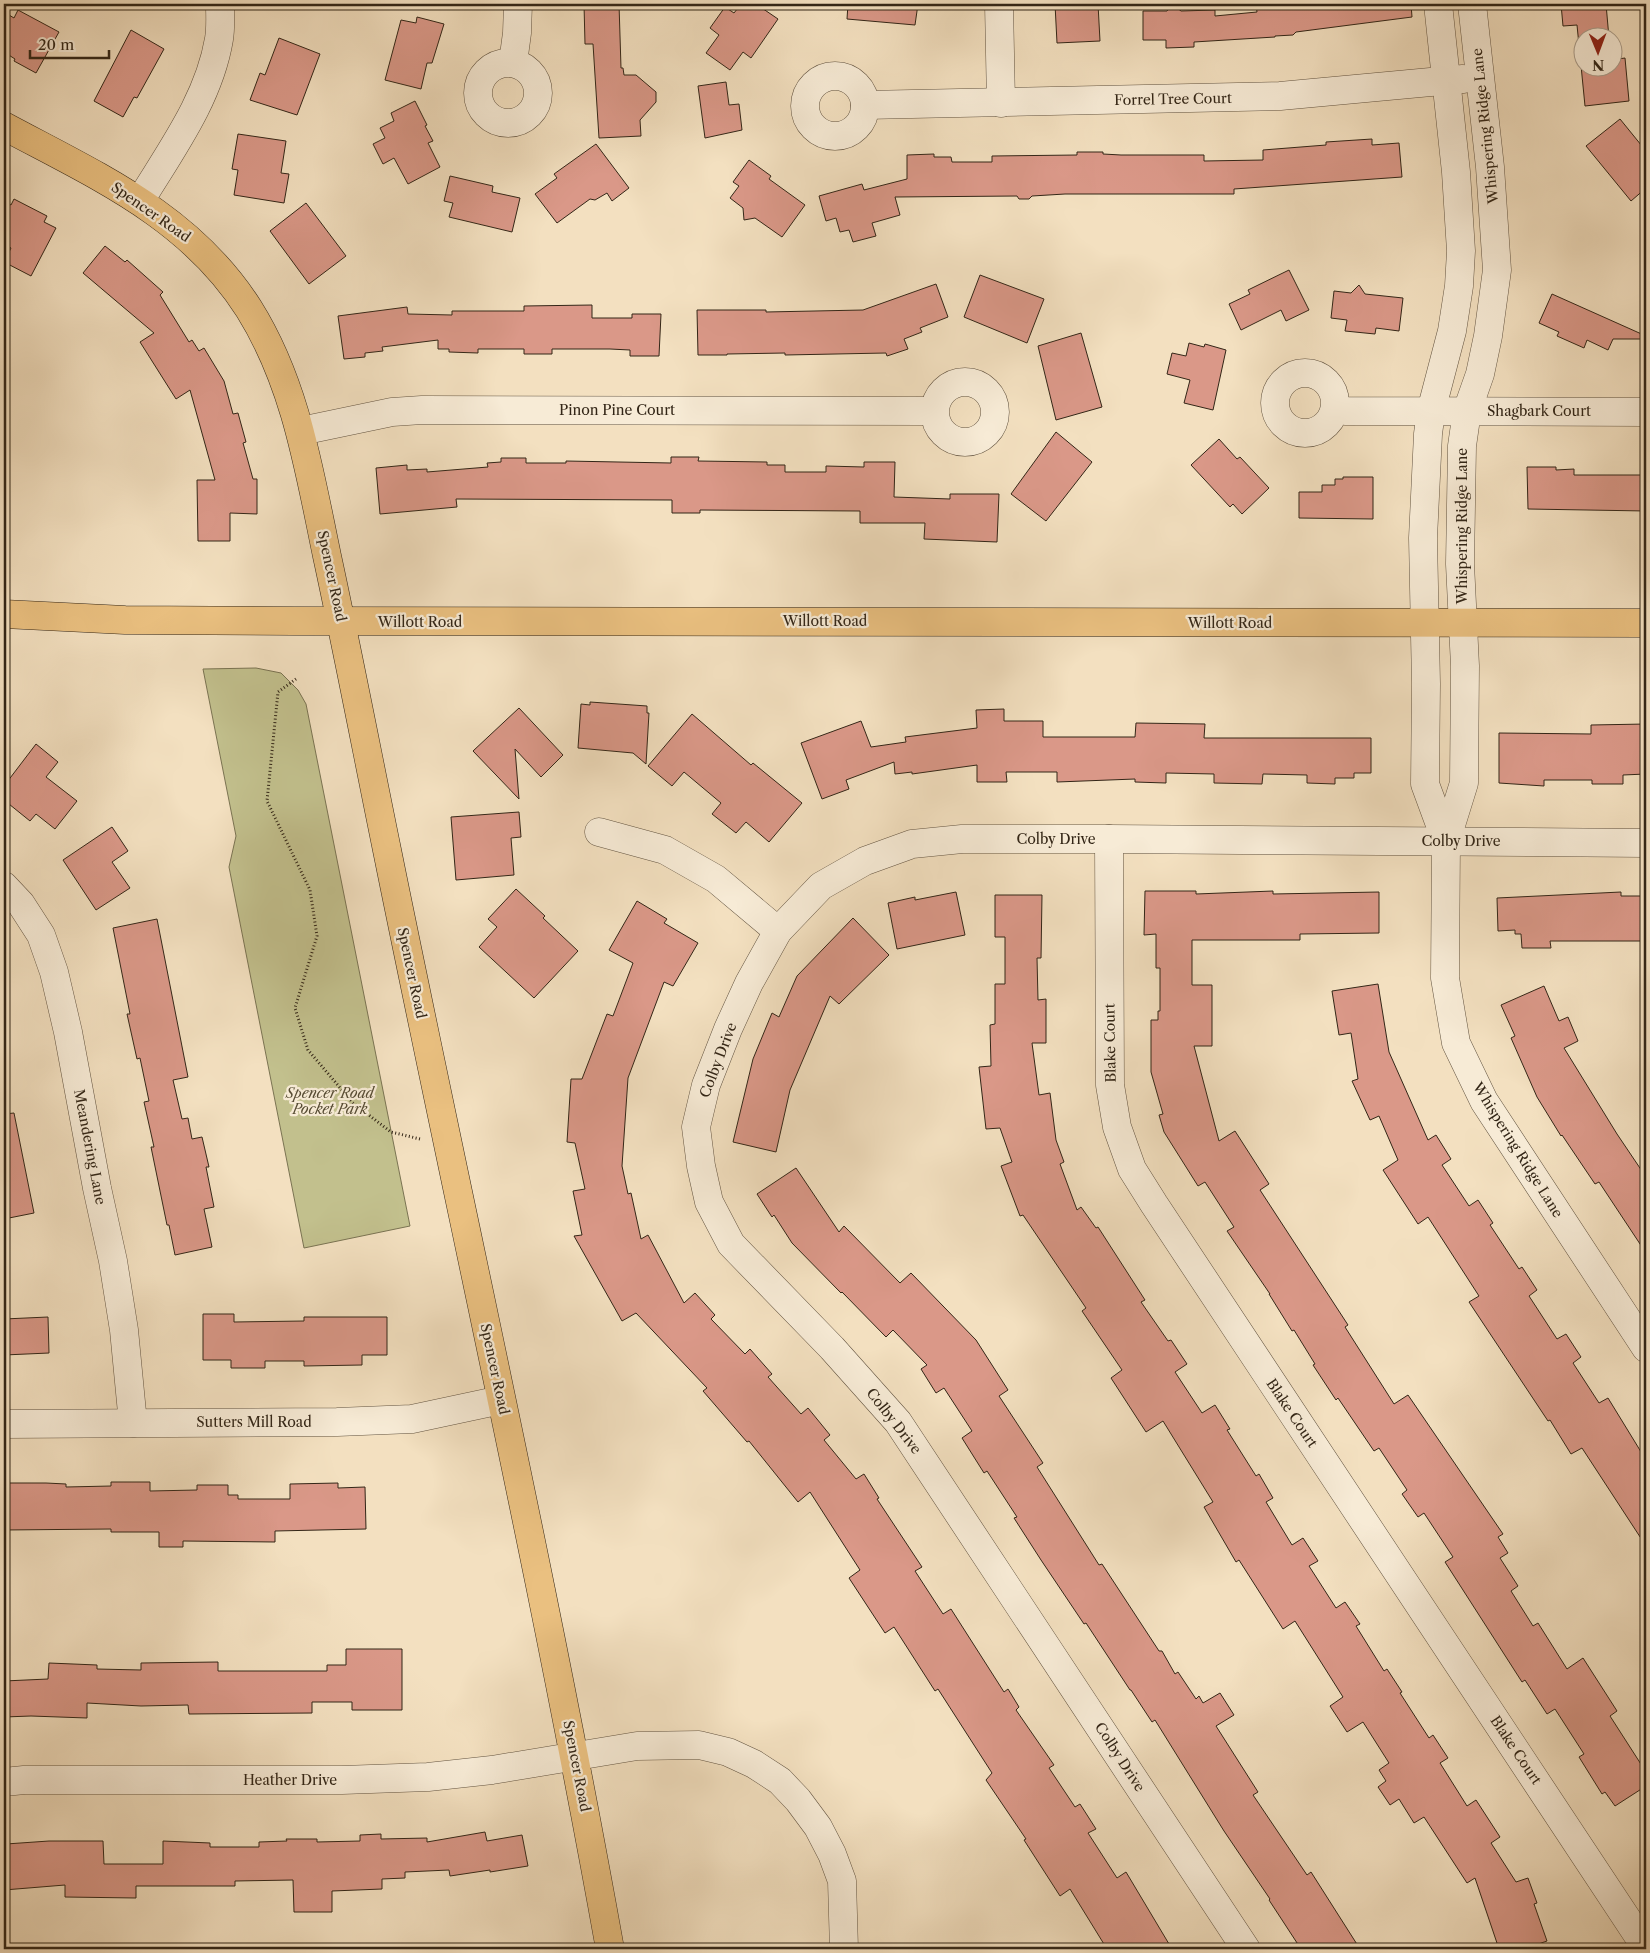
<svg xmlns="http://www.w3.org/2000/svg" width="1650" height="1953" viewBox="0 0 1650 1953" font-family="'Libre Caslon Text',serif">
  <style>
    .green { fill: #c2c08d; stroke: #7a7352 }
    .building { fill: #da9888; stroke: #332617 }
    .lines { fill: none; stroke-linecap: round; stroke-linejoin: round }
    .minor-casing { stroke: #635441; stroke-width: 29 }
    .major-casing { stroke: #332617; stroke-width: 29 }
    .path { stroke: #332617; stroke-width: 3; stroke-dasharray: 1 2.5; stroke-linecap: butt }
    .minor { stroke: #f7ebd6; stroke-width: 28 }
    .major { stroke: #eac080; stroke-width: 28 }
    .labels { text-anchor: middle; stroke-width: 4.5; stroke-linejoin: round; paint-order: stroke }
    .street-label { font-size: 14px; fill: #332617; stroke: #f7ebd6 }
    .park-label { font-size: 14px; font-style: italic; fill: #574c34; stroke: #f7ebd6 }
  </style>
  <rect width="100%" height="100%" fill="#f3e0c0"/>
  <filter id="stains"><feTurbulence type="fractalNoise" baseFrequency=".004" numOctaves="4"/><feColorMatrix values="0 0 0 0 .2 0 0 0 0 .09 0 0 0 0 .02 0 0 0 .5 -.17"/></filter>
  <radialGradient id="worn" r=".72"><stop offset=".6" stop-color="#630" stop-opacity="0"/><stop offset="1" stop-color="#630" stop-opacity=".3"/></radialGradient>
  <!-- green -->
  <polygon class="green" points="256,668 281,673 298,690 306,704 410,1226 304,1248 229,867 236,836 203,669"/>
  <!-- building -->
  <g class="building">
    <polygon points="584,4 619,4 621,68 623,68 624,75 636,75 656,92 656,102 640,120 641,136 599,138 593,44 585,44"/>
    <polygon points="741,4 756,4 778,19 751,58 743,52 730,70 706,53 719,35 710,28 725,7 734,13"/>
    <polygon points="848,4 918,4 915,25 847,19"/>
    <polygon points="1055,4 1098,4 1100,41 1057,43"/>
    <polygon points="1172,4 1181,11 1215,10 1215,16 1257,12 1256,4 1411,4 1412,17 1296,32 1293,35 1275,36 1275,37 1194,42 1194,47 1166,48 1166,40 1143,40 1143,11 1167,11"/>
    <polygon points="1561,4 1606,4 1609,38 1582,38 1582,68 1612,68 1612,41 1616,40 1618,59 1625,58 1629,101 1585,106 1577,25 1563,26"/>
    <polygon points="18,10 59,32 36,73 14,61 15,59 4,52 4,12 14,18"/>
    <polygon points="417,17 444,24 432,63 427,63 421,89 385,80 401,20 416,23"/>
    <polygon points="131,30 164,49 137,98 134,97 123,117 94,101"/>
    <polygon points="279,38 320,54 297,115 250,100 260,73 265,75"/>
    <polygon points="726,82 729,105 739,104 742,130 705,138 698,86"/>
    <polygon points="415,101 427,125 425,126 433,141 428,143 440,167 408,184 394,158 383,164 373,144 385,138 380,128 394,121 391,113"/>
    <polygon points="1620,119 1646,151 1646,188 1631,201 1586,146"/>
    <polygon points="238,134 286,141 281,173 289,174 284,203 234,195 238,170 232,169"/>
    <polygon points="1372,139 1372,145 1399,143 1402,177 1234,189 1234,194 1065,194 1032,196 1029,199 1019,199 1017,196 895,197 900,215 872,223 876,236 853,242 849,230 840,232 836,218 826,221 819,196 862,184 864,190 907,179 907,155 934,154 934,157 951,157 952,162 992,162 992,156 1077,155 1077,152 1103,152 1103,154 1121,155 1204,155 1204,161 1263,160 1263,150 1326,145 1326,142"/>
    <polygon points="596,144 629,188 612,201 607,193 595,200 590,199 557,223 535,194 557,178 554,174"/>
    <polygon points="749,160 771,176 769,179 805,205 782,237 755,218 744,220 743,208 730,198 739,186 733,182"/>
    <polygon points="450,176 493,186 492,192 520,198 512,232 449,217 453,203 444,201"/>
    <polygon points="14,199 47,216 44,222 56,228 31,276 4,262 11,248 4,244 4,201 11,205"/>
    <polygon points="306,203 346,256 309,284 270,231"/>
    <polygon points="105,246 125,262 127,260 163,292 160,295 189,342 192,340 199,351 204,348 224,381 233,414 238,413 246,442 243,443 253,479 257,479 257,514 230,513 230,541 198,541 197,480 215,480 190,390 176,399 140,342 154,333 83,273"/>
    <polygon points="1289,270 1309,310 1286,321 1281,310 1241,330 1229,304 1250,294 1248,290"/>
    <polygon points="980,275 1044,299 1027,343 964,317"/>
    <polygon points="936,284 948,317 920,328 922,332 904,339 908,349 887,356 886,353 785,355 785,353 727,354 727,355 698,355 697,310 766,310 766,312 863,310"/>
    <polygon points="1359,285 1365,294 1403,298 1399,331 1376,328 1375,334 1345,331 1347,320 1331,318 1334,291 1351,293"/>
    <polygon points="1552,294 1646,336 1646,339 1613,339 1608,350 1587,340 1584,348 1557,336 1559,332 1539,323"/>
    <polygon points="592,305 592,318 632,318 632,314 661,314 659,356 630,356 630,350 610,349 552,349 552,354 524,354 524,349 478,349 478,353 449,352 449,349 438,349 438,340 382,347 383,351 365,353 365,357 344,359 338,316 407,307 408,314 452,315 452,311 524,311 524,306"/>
    <polygon points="1081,333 1102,407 1056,420 1038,346"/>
    <polygon points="1189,343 1204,347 1205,344 1226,350 1213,410 1184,403 1190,380 1167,374 1172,353 1186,356"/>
    <polygon points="1056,432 1092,462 1046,521 1011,494"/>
    <polygon points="1219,439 1237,459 1240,457 1269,488 1242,514 1233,504 1230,507 1191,465"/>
    <polygon points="671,457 699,457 698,461 767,462 767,465 785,465 785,472 826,472 826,466 864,467 864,462 895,462 894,497 950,499 950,494 999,494 997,542 924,539 925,523 860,523 860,511 700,510 700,513 672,513 672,500 456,499 457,507 380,514 376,468 407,465 407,470 427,469 427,472 488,467 487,463 501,462 501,458 526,458 526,463 566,463 566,461 671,463"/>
    <polygon points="1527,467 1556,467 1556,470 1574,469 1574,475 1646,475 1646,511 1528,509"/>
    <polygon points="1343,477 1373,477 1373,519 1299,518 1299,492 1322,492 1322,485 1335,485 1335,479 1343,479"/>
    <polygon points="590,702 647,706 647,713 649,713 646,764 633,753 578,748 581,704 590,705"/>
    <polygon points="519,708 563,755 541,777 515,749 519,799 473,751"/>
    <polygon points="1004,709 1004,721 1043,721 1043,737 1135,737 1136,723 1205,724 1204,738 1371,738 1371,773 1354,773 1354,778 1335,778 1335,784 1307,783 1307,775 1263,774 1262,784 1214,783 1214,774 1166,773 1166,783 1135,782 1135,779 1057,782 1057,772 1006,772 1007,782 977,782 977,765 912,774 912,772 895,774 894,762 846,780 849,789 822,799 801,743 861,721 871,747 906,742 905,737 977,728 976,710"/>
    <polygon points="692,714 751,765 753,763 802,803 769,842 746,822 736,833 712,814 721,803 684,772 672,786 648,766"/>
    <polygon points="1646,724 1646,774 1623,775 1623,784 1592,784 1592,780 1544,780 1544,786 1499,783 1499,733 1591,734 1591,725"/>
    <polygon points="36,744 58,762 46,777 77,801 55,829 36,814 30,821 4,800 4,786"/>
    <polygon points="519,812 521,837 511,838 514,875 456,880 451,817"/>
    <polygon points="112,827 128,851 112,862 130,888 96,910 63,860"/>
    <polygon points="516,889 545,916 543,918 578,951 534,998 479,947 497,927 488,919"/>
    <polygon points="1145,891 1196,891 1196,894 1273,891 1273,894 1379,892 1379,933 1300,934 1300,940 1192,940 1192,985 1212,985 1212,1046 1194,1046 1219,1141 1235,1131 1269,1184 1260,1190 1348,1325 1345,1327 1394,1404 1408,1395 1503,1534 1498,1537 1508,1553 1500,1558 1518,1586 1511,1591 1533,1626 1538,1623 1567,1669 1583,1658 1617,1711 1610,1716 1646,1772 1646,1786 1615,1806 1605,1792 1602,1794 1579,1757 1584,1754 1555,1709 1547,1714 1525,1680 1522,1682 1445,1562 1453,1557 1424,1513 1418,1517 1402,1494 1407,1490 1379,1448 1374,1451 1338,1398 1336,1400 1313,1365 1315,1364 1294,1330 1292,1331 1269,1294 1270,1294 1227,1231 1234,1227 1205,1182 1198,1186 1164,1132 1159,1115 1163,1114 1151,1072 1151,1020 1158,1020 1158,1011 1160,1011 1160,968 1156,968 1156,934 1144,935"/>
    <polygon points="956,892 965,935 897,949 888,903 915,897 915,900"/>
    <polygon points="1621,892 1621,896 1645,896 1645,941 1550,941 1551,948 1522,948 1521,934 1515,934 1515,930 1498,931 1497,898"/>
    <polygon points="995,895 1042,895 1041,958 1037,958 1038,1000 1046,999 1046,1043 1032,1043 1039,1095 1050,1093 1056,1140 1064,1162 1060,1164 1077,1210 1081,1207 1096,1228 1098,1227 1145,1300 1141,1302 1168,1341 1171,1340 1187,1364 1175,1372 1202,1413 1215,1405 1230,1429 1227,1430 1256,1476 1259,1474 1273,1498 1266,1502 1292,1545 1303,1538 1318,1561 1309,1566 1336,1608 1345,1602 1360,1624 1356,1626 1384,1671 1387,1669 1402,1692 1400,1693 1429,1738 1433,1735 1448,1758 1440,1763 1467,1806 1476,1800 1500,1837 1491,1843 1516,1882 1528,1878 1537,1903 1534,1904 1547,1941 1524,1949 1499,1949 1475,1878 1467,1883 1424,1817 1414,1823 1399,1799 1390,1805 1378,1787 1386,1781 1379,1770 1389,1763 1363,1722 1347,1732 1330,1706 1343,1697 1295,1621 1283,1629 1239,1560 1236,1562 1204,1507 1213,1502 1163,1421 1146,1432 1111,1378 1122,1370 1082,1311 1086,1308 1023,1215 1020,1216 1001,1166 1012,1162 1000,1128 986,1129 979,1067 991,1066 990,1025 995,1024 995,984 1005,984 1005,937 995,937"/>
    <polygon points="637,901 667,919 664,923 698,943 673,986 664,982 628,1078 622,1166 628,1194 631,1193 641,1239 648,1235 684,1303 695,1293 715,1315 711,1319 745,1354 750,1349 772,1374 768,1377 801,1414 808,1408 830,1435 824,1440 856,1479 864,1474 879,1498 877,1499 922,1567 915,1571 943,1614 951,1609 1004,1692 1008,1689 1019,1707 1016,1710 1054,1765 1049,1768 1075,1807 1080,1804 1096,1829 1088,1833 1117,1878 1126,1872 1172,1949 1107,1949 1070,1889 1060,1896 1024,1840 1026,1839 986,1780 992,1773 938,1689 935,1691 894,1627 885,1633 849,1578 860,1570 810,1492 798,1502 749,1441 747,1442 703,1391 707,1388 636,1313 622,1321 574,1236 582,1235 573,1191 585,1189 575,1143 567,1142 571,1079 582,1079 607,1014 613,1016 633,963 609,950"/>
    <polygon points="853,918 889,955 839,1004 830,996 790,1090 776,1152 733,1142 753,1059 772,1013 779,1017 797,976"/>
    <polygon points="157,919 188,1077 173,1080 182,1119 188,1118 192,1139 202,1137 209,1167 206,1167 214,1207 204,1209 212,1247 175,1255 169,1225 167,1225 151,1147 154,1147 144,1102 149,1101 140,1058 137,1059 127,1014 130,1014 113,928"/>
    <polygon points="1378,984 1389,1052 1428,1140 1436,1135 1451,1159 1442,1165 1469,1206 1478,1200 1493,1223 1490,1225 1519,1269 1522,1267 1537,1290 1529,1296 1557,1339 1566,1334 1581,1357 1573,1363 1599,1403 1608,1398 1646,1460 1646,1546 1582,1448 1571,1454 1550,1420 1548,1421 1469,1302 1479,1296 1428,1217 1418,1224 1383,1170 1398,1160 1379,1116 1370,1120 1352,1081 1358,1079 1351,1033 1339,1035 1332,991"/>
    <polygon points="1544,986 1559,1021 1568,1017 1578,1041 1564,1048 1617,1134 1646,1177 1646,1253 1599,1182 1595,1184 1562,1135 1561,1136 1537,1097 1511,1038 1515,1036 1501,1005"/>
    <polygon points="14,1113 34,1213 4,1219 4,1114"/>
    <polygon points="796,1168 839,1232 844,1226 900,1283 911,1273 976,1340 1008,1390 999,1396 1043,1463 1037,1467 1099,1565 1102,1564 1159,1651 1162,1651 1175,1674 1178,1672 1196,1699 1199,1696 1203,1703 1220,1693 1234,1715 1216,1726 1258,1792 1253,1795 1307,1875 1311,1872 1360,1949 1301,1949 1269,1900 1270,1899 1224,1831 1155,1720 1152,1722 1131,1690 1130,1690 1086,1623 1084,1624 1041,1560 1014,1518 1017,1517 987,1471 984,1473 962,1438 972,1431 944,1388 936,1393 921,1369 927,1365 893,1330 886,1337 842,1292 841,1293 792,1243 774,1215 772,1217 757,1194"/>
    <polygon points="203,1314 234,1314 234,1322 304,1321 304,1317 387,1317 387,1355 362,1355 362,1365 304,1366 304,1361 265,1361 265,1368 231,1368 231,1360 203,1360"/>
    <polygon points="48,1317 49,1353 4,1355 4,1319"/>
    <polygon points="111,1482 150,1482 150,1491 197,1490 197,1485 228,1485 228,1495 238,1495 238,1499 290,1499 290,1484 338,1483 338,1488 365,1487 366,1529 275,1531 275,1542 183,1541 183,1547 159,1547 159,1532 111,1532 111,1529 4,1530 4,1483 46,1483 66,1484 66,1487 111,1486"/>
    <polygon points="346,1649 402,1649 402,1710 352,1710 352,1702 312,1702 312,1713 189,1714 188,1705 141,1706 87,1703 87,1718 31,1716 4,1717 4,1681 48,1679 49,1663 97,1665 97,1669 141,1670 141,1663 218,1662 218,1671 327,1671 327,1665 346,1665"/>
    <polygon points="485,1832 487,1841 522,1835 528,1866 490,1872 490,1870 450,1876 449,1870 405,1872 405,1878 382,1879 382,1889 332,1891 332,1912 294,1912 293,1880 235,1881 235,1886 136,1886 136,1898 65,1897 65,1885 4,1890 4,1850 6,1850 6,1844 49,1841 103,1841 104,1864 163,1864 163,1841 210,1843 210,1847 259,1847 259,1842 287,1841 286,1839 317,1839 317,1842 360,1841 360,1835 381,1834 381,1839 427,1838 427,1842"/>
  </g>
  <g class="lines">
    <!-- minor casing -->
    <g class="minor-casing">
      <g id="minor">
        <polyline points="999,4 1001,103"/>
        <polyline points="1438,4 1456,172 1461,251 1459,286 1452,331 1431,411 1428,434 1423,538 1426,684 1425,784 1446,841"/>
        <polyline points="1472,4 1490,167 1497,270 1488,336 1480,374 1467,411 1462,446 1460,564 1465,666 1464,783 1446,841 1445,978 1456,1043 1484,1101 1646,1348"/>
        <circle cx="508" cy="93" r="30"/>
        <polyline points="513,63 517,33 518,4"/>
        <circle cx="835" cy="106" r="30"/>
        <polyline points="865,105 1280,96 1463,79"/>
        <path d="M140 201C171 150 209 99 219 39 221 27 220 15 220 4"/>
        <circle cx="1305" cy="403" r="30"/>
        <circle cx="965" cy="412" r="30"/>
        <polyline points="1335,409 1346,411 1646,412"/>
        <polyline points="301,431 392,412 422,410 934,411"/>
        <polyline points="599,832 665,850 716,879 778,931"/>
        <polyline points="1109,839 1110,1085 1117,1127 1132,1169 1154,1204 1637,1934"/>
        <polyline points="4,886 21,904 41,935 54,972 68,1032 97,1188 113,1261 124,1330 133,1423"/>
        <polyline points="4,1424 337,1422 412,1419 501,1400"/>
        <polyline points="4,1782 24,1780 342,1780 428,1777 492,1770 637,1746 699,1745 728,1752 754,1764 780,1781 798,1800 818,1827 832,1854 842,1881 844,1949"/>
        <polyline points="1246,1949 898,1422 832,1348 731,1244 709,1202 701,1166 696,1127 706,1085 728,1029 749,983 778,931 821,886 865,861 912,844 962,839 1109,839 1646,843"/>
      </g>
    </g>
    <!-- major casing -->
    <g class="major-casing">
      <g id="major">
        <path d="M4 126C97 176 190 216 249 309 296 384 309 470 327 556 348 653 367 752 387 850 461 1216 544 1581 610 1949"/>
        <polyline points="4,614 125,620 294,621 1646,623"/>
      </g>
    </g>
    <!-- path -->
    <polyline class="path" points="296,679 278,692 267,801 310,890 317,936 295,1008 308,1050 353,1103 391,1132 420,1139"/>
    <!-- minor -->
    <use href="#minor" class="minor"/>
    <!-- major -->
    <use href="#major" class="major"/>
  </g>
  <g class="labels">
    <!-- street labels -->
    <g class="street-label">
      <text transform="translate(1173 99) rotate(-1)" y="5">Forrel Tree Court</text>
      <text transform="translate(1485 126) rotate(-96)" y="5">Whispering Ridge Lane</text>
      <text transform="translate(151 212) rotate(35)" y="5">Spencer Road</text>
      <text x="617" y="415">Pinon Pine Court</text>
      <text x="1539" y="416">Shagbark Court</text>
      <text transform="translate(1462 526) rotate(-90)" y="5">Whispering Ridge Lane</text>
      <text transform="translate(332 576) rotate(78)" y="5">Spencer Road</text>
      <text x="825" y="626">Willott Road</text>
      <text x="420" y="627">Willott Road</text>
      <text x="1230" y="628">Willott Road</text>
      <text x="1056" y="844">Colby Drive</text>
      <text x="1461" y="846">Colby Drive</text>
      <text transform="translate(412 973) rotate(78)" y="5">Spencer Road</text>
      <text transform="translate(1110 1043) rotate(-91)" y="5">Blake Court</text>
      <text transform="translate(718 1060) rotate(-69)" y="5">Colby Drive</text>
      <text transform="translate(90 1147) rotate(79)" y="5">Meandering Lane</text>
      <text transform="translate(1518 1150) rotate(58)" y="5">Whispering Ridge Lane</text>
      <text transform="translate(495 1369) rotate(78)" y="5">Spencer Road</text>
      <text transform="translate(1292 1413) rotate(56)" y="5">Blake Court</text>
      <text transform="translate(894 1421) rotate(52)" y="5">Colby Drive</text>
      <text x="254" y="1427">Sutters Mill Road</text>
      <text transform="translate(1516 1750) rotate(56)" y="5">Blake Court</text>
      <text transform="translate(1120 1757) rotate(57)" y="5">Colby Drive</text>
      <text transform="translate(577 1766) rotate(79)" y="5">Spencer Road</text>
      <text x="290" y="1785">Heather Drive</text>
    </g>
    <!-- park labels -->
    <g class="park-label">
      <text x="330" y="1098">Spencer Road<tspan x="330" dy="16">Pocket Park</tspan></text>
    </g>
  </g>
  <!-- margin -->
  <rect width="1650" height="1953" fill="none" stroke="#f3e0c0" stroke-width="20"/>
  <rect x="5" y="5" width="1640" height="1943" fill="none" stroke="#332617" stroke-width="2.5"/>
  <rect x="10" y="10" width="1630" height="1933" fill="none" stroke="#332617"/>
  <!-- north arrow -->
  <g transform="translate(1598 52) rotate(179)"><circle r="24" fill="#f7ebd6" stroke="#a99c8a"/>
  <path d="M0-4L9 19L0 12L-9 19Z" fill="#8f2418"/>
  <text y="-8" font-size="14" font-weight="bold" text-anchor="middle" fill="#332617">N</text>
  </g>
  <!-- scale -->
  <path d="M30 50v8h79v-8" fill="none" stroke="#332617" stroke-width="2.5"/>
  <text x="38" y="50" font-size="15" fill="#332617" stroke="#f7ebd6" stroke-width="4" paint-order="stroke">20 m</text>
  <rect width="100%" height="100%" filter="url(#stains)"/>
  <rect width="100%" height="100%" fill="url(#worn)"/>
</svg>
